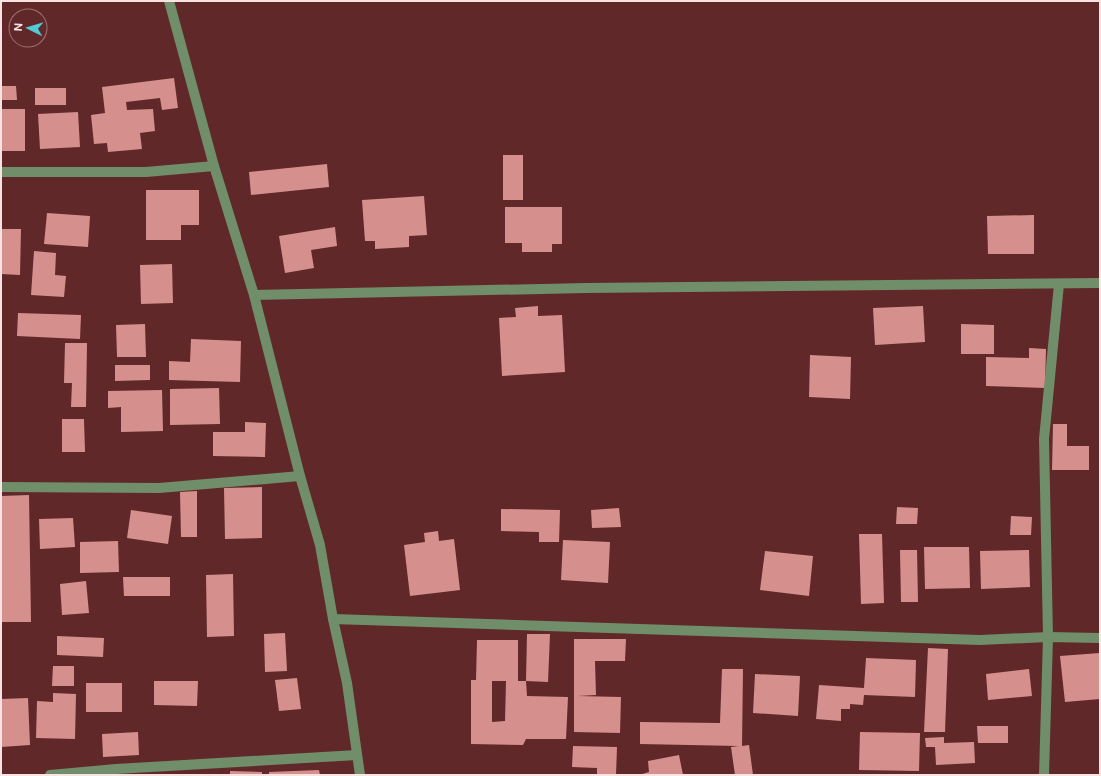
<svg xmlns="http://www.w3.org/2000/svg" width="1101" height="776" viewBox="0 0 1101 776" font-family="'Public Sans',sans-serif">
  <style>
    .building { fill: #d5908e; fill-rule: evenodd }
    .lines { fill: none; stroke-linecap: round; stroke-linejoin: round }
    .minor { stroke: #6f8e69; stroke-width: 10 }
  </style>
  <rect width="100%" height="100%" fill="#612829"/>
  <!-- building -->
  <g class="building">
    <polygon points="174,78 178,108 162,110 160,98 126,102 127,110 153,109 155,131 140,133 142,149 108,152 107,143 94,144 91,115 105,113 102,87"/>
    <polygon points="1,86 16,86 17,100 1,100"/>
    <rect x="35" y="88" width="31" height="17"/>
    <rect x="1" y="109" width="24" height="42"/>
    <polygon points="78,112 80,147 40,149 38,114"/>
    <rect x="503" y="155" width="20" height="45"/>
    <polygon points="327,164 329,187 251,195 249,172"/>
    <polygon points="146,190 199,190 199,225 181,225 181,240 146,240"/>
    <polygon points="424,196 427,235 409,236 409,247 375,249 375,241 365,241 362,200"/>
    <polygon points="505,207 562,207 562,244 552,244 552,252 522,252 522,243 505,243"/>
    <polygon points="47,213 90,216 88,247 44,244"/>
    <polygon points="1034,215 1034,254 988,254 987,216"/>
    <polygon points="335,227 337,246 311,250 314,268 285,273 279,236"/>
    <polygon points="1,229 21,229 20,275 1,274"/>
    <polygon points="34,251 56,253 55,275 66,276 64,297 31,295"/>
    <polygon points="172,264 173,303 141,304 140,265"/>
    <polygon points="538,306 538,316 562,315 565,372 502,376 499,318 516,317 515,308"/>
    <polygon points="923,306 925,342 875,345 873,308"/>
    <polygon points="18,313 81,315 80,339 17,336"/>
    <polygon points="145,324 146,357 117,357 116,325"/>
    <polygon points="961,324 994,325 994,354 961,354"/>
    <polygon points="191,339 241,341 240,382 169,380 169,361 190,362"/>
    <polygon points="65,343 87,343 86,407 71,407 72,383 64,383"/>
    <polygon points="1029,348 1046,349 1045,388 986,386 986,357 1029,358"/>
    <polygon points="810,355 851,357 850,399 809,397"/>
    <polygon points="115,365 150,365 150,380 115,381"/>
    <polygon points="219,388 220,424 170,425 170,389"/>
    <polygon points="162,390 163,431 121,432 121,407 108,408 108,391"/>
    <polygon points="62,419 84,419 85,452 62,452"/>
    <polygon points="245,422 266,423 265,457 213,456 213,432 245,432"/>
    <polygon points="1053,424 1067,424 1067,446 1089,446 1089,470 1052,470"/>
    <polygon points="262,487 262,538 225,539 224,488"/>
    <polygon points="197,491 197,537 181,537 180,492"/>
    <polygon points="29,495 31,622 1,622 1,496"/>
    <polygon points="897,507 918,508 917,524 896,524"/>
    <polygon points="619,508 621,527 592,528 591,510"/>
    <polygon points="501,509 560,510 559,542 539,542 539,532 501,531"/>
    <polygon points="131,510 172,516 168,544 127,538"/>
    <polygon points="1011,516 1032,517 1031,535 1010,535"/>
    <polygon points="73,518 75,547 40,549 39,519"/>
    <polygon points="438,531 439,541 454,539 460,590 410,596 404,545 425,542 424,533"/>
    <polygon points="859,534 882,534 884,603 861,604"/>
    <polygon points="563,540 610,542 608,583 561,580"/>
    <polygon points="118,541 119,572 80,573 80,542"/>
    <polygon points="924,547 969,547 970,588 925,589"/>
    <polygon points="900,550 917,550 918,602 901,602"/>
    <polygon points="1029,550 1030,587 981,589 980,551"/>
    <polygon points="765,551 813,556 809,596 760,590"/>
    <polygon points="233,574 234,636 207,637 206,575"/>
    <polygon points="123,577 170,577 170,596 124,596"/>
    <polygon points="86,581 89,613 62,615 60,584"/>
    <polygon points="285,633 287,671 265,672 264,634"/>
    <polygon points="527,634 550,634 548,682 526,681"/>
    <polygon points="57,636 104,638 103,657 57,655"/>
    <polygon points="574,639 626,639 625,661 595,661 596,695 578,696 621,697 620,733 574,732"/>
    <path d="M477 640H518V681H526L527 696 568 697 566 739H526L523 745 471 744V680H476ZM492 681H506L505 721 492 722Z"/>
    <polygon points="928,648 948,649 945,732 924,732"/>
    <polygon points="1100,653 1100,699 1065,702 1060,656"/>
    <polygon points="866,658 916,660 915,697 864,695 863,705 850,704 850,709 841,709 841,721 816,719 819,685 864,688"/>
    <polygon points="53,666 74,666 74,686 52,686"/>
    <polygon points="722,669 743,669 742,746 749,745 753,775 735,775 731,747 739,746 640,744 640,722 720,723"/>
    <polygon points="1029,669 1032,696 988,700 986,674"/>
    <polygon points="755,674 800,676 798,716 753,713"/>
    <polygon points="297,678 301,709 279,711 275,680"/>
    <polygon points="154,681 198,681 197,706 154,705"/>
    <rect x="86" y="683" width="36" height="29"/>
    <polygon points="53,693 76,694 75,739 36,738 37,701 53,702"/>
    <polygon points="28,698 30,745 1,747 1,699"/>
    <polygon points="977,726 1008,726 1008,743 978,743"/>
    <polygon points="138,732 139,755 103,757 102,734"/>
    <polygon points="860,732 920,733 919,771 859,770"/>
    <polygon points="944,737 944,743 974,742 975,763 936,765 935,747 926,747 925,738"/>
    <polygon points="573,746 617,747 616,775 597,775 597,768 572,767"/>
    <polygon points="679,755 683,775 639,775 649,772 648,761"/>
    <polygon points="319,770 320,775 269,775 269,772"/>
    <polygon points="230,771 262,772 262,775 230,775"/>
  </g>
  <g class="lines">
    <!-- minor -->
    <g class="minor">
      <polyline points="169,1 214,166 254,295 300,476 320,545 333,619 347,683 360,775"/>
      <polyline points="1,172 146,172 214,166"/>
      <polyline points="254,295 586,288 1100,283"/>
      <polyline points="1,487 159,488 300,476"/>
      <polyline points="333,619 980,640 1048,637 1100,638"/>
      <polyline points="50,775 116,769 357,755"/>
      <polyline points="1044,775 1048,637 1044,439 1059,284"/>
    </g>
  </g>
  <!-- border -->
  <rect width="1101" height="776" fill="none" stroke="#fae3e3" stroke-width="4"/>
  <!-- north arrow -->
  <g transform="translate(28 28) rotate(275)"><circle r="19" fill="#612829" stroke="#9e7373"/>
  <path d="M0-3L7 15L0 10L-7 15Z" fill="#51ccd3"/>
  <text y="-6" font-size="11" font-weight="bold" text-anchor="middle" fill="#fae3e3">N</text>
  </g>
</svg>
